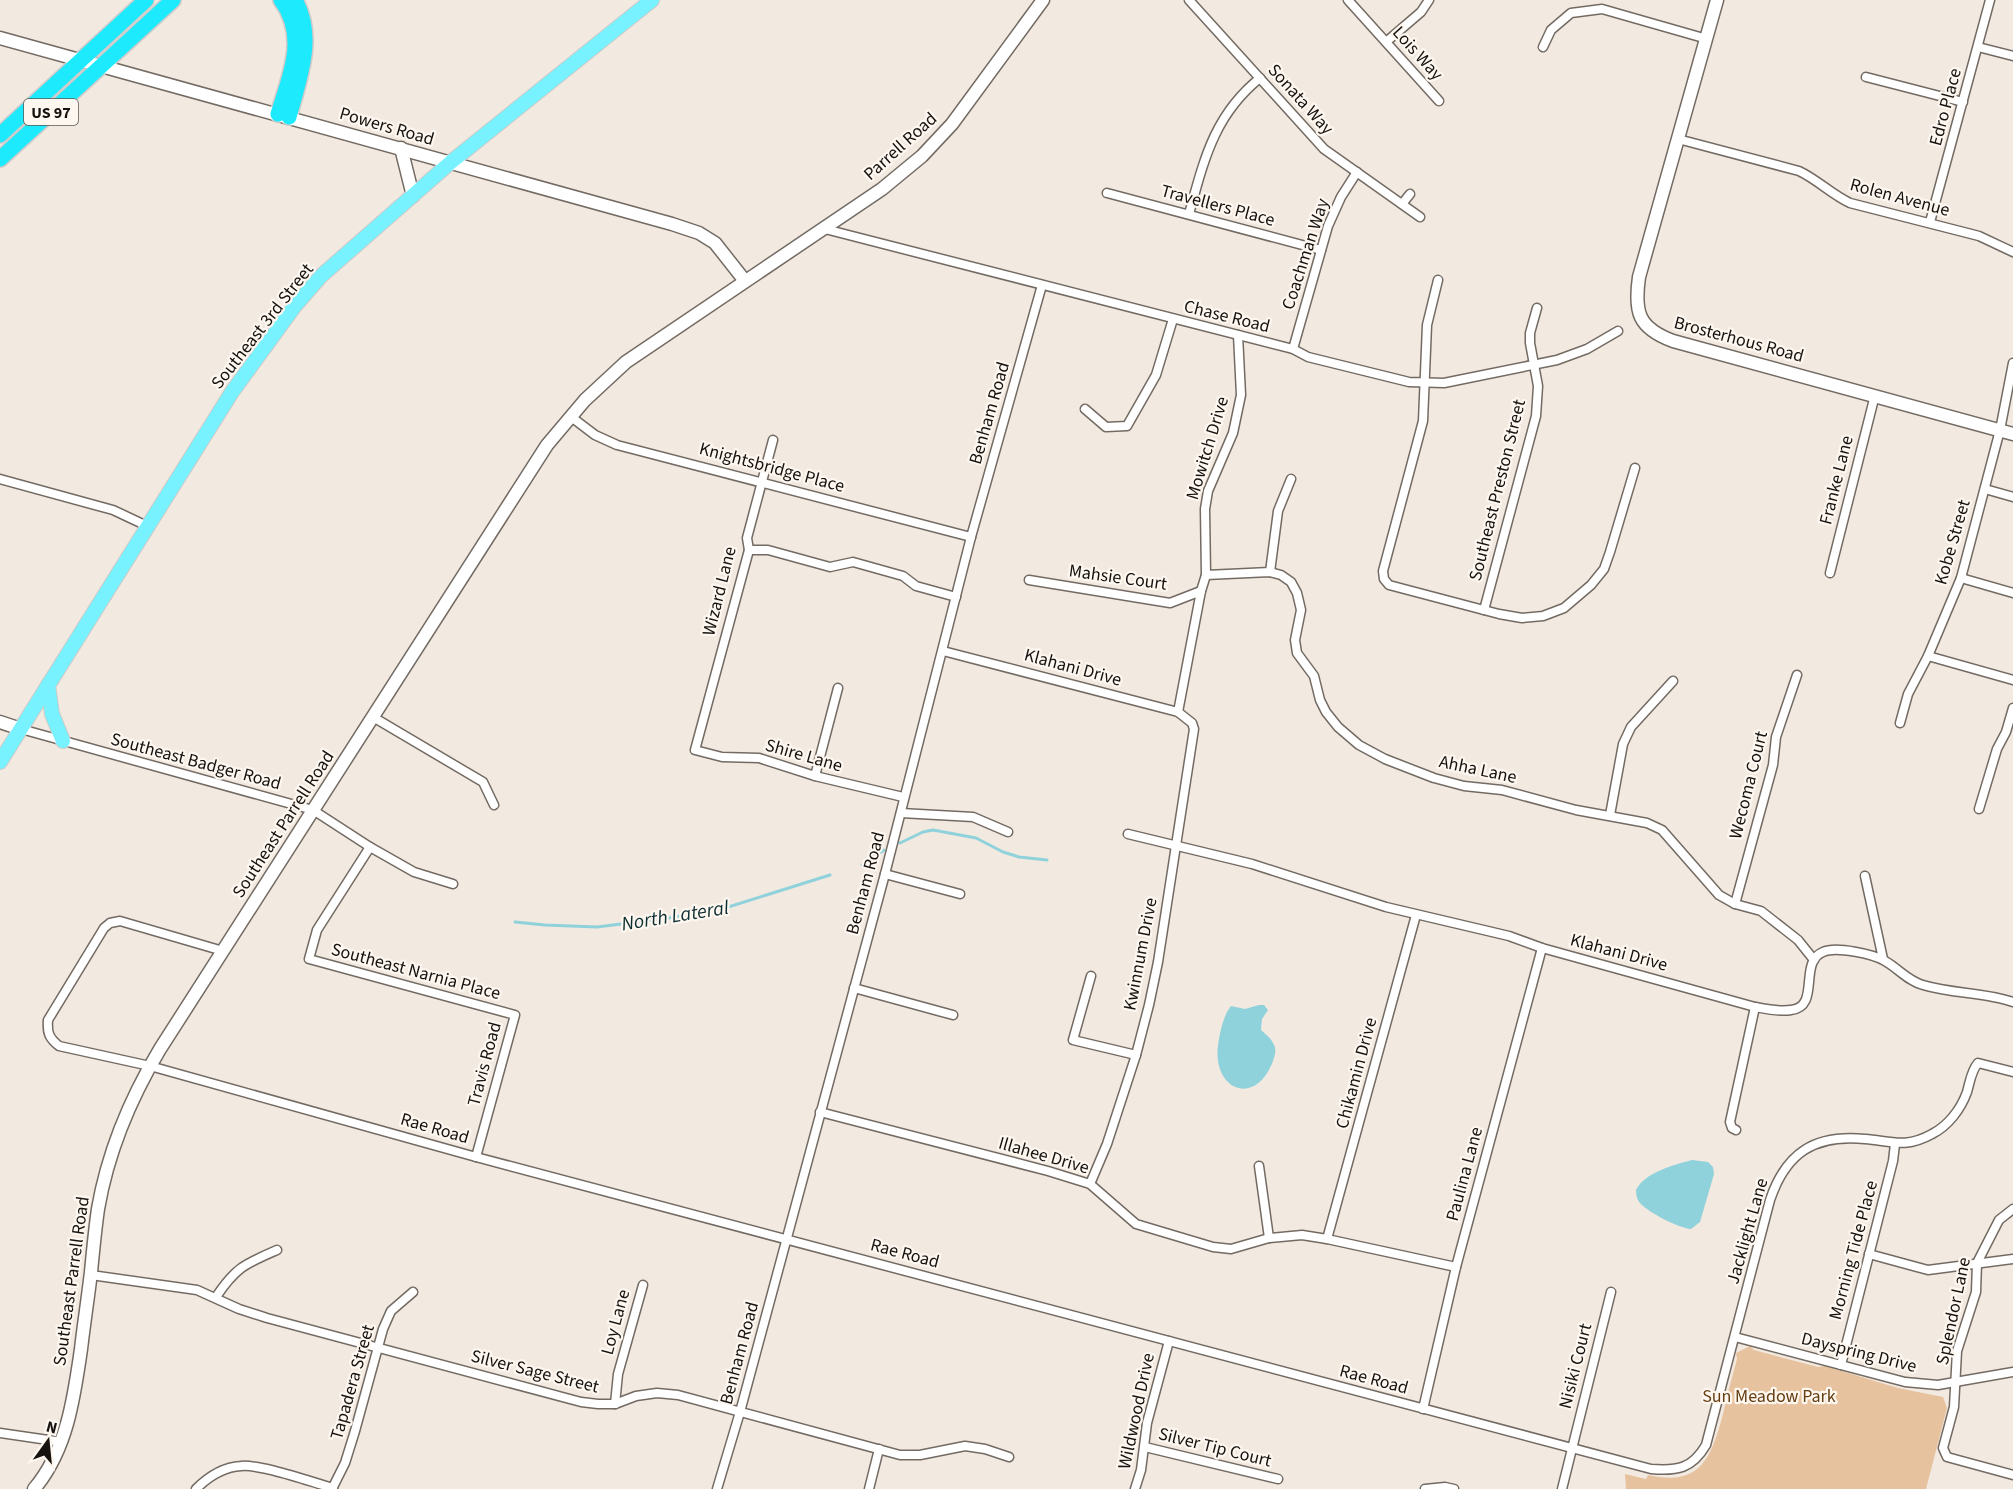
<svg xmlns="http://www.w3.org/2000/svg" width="2013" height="1489" viewBox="0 0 2013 1489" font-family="'Source Sans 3',sans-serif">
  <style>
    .green { fill: #e6c29f }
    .water { fill: #90d2db }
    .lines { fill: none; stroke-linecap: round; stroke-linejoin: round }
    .stream { stroke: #90d2db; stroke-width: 3 }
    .street-casing { stroke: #736b63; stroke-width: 11 }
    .secondary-casing { stroke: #736b63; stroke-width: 15 }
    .primary-casing { stroke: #cccbca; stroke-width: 16 }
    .highway-casing { stroke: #cccbca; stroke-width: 18 }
    .street { stroke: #fff; stroke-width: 8 }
    .secondary { stroke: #fff; stroke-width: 12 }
    .primary { stroke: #78f2fe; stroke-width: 14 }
    .highway { stroke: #1eeafe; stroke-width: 15 }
    .labels { text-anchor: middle; stroke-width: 4.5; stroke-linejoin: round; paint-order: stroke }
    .shield { fill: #fef7f0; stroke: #5b5752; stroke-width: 1.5 }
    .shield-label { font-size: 16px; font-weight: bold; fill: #15120f }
    .street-label { font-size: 18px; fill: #15120f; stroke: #fef7f0 }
    .park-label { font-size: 18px; fill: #643d10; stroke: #fef7f0 }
    .water-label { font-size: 20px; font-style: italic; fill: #0c2e32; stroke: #fef7f0 }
  </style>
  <rect width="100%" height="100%" fill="#f2e9e0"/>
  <!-- green -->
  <path class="green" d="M1750 1346 1754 1350 1818 1367 1825 1366 1898 1388 1943 1397 1947 1408 1926 1489H1626L1625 1474 1646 1479 1648 1475C1701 1487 1711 1458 1723 1414 1727 1396 1732 1377 1737 1359L1736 1353Z"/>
  <!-- water -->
  <g class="water">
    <path d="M1259 1005H1264L1268 1010 1262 1019 1261 1030C1265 1034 1271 1038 1273 1043 1277 1049 1275 1055 1273 1061 1256 1108 1212 1090 1218 1045 1220 1032 1223 1016 1231 1006L1245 1009Z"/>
    <path d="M1692 1160 1708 1162 1713 1167 1714 1174 1700 1222 1691 1229C1679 1228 1649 1213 1640 1203 1637 1200 1636 1195 1636 1190 1645 1172 1674 1165 1692 1160Z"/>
  </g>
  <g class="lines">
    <!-- stream -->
    <g class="stream">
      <polyline points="900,843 923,832 933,830 976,838 1003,852 1019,857 1047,860"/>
      <polyline points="862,865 884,850"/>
      <polyline points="515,922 545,925 597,927 669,918 722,909 830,875"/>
    </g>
    <!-- street casing -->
    <g class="street-casing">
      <g id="street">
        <polyline points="1189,0 1324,149 1420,217"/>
        <polyline points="1348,0 1439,101"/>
        <polyline points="1386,42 1421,12 1429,0"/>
        <polyline points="1543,47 1551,30 1571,13 1602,9 1707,39"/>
        <polyline points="1978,47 2013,56"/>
        <polyline points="1866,77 1963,102"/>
        <path d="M1678 139 1799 171C1818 180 1831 194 1850 203L1979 236 2013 252"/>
        <polyline points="1107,193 1321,250"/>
        <polyline points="1402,204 1410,194"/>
        <path d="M1189 214C1204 160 1214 115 1260 78"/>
        <polyline points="1930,222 1990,0"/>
        <polyline points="825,229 1293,349 1308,357 1409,382 1444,383 1557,360 1587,349 1618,331"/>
        <polyline points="1438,280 1427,325 1423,421 1383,571 1384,579 1389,585 1499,614 1522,618 1543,616 1564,608 1591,585 1604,569 1610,552 1635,468"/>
        <polyline points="1293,349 1328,226 1341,197 1357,172"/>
        <polyline points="1085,409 1106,427 1127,426 1156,375 1173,319"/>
        <polyline points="570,416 595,435 617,445 971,537"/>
        <polyline points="773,440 747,538 749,550 695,750 722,757 759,758 815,776 903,797"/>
        <polyline points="0,479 113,510 147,526"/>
        <polyline points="1985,489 2013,497"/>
        <polyline points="749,550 768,550 830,567 853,562 903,576 916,586 956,597"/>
        <polyline points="1270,572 1278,511 1291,479"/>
        <polyline points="1830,573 1875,395"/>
        <polyline points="1206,575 1270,572 1281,575 1291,582 1297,593 1301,610 1295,640 1297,653 1314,676 1320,700 1326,712 1338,727 1359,745 1385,759 1434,778 1464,786 1502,790 1576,810 1647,823 1662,830 1719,895 1735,904 1761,911 1798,940 1814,960"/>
        <polyline points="1961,578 2013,593"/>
        <polyline points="1029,580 1170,603 1201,591"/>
        <polyline points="1484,610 1536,416 1538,386 1530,343 1530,333 1537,308"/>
        <polyline points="943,651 1178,712 1192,723 1194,729 1158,962 1149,1005 1136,1055 1107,1144 1090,1184"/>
        <polyline points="1928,656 2013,680"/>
        <polyline points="1178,712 1201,591 1206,575 1205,509 1208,491 1233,433 1241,395 1238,335"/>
        <polyline points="373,717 483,782 494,805"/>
        <polyline points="1900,723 1908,694 1928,656 1961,578 2000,430 2013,363"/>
        <polyline points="21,729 313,810 370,847 414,872 453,884"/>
        <polyline points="815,776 838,688"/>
        <polyline points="1979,809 1997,749 2006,732 2013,708"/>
        <polyline points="901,813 973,817 1008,832"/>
        <polyline points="1610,815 1623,744 1631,727 1673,681"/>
        <path d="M1128 834 1252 864 1386 907 1509 936 1542 948 1755 1007C1766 1009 1779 1012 1791 1010 1821 1007 1798 962 1823 952 1836 946 1873 954 1885 961 1899 969 1908 981 1923 985 1953 994 1984 992 2013 1002"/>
        <polyline points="370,847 317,930 309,959 515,1015 476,1157"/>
        <polyline points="885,874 960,894"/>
        <polyline points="1865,876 1883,959"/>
        <polyline points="1735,904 1773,765 1776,737 1797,675"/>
        <path d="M223 951 120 921 110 923 104 928 48 1020C47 1033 49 1038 59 1046L150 1066 476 1157 1651 1469C1677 1471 1692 1469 1706 1445L1770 1200C1786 1153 1814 1134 1865 1139 1891 1141 1905 1149 1932 1134 1948 1126 1961 1109 1967 1092 1970 1082 1971 1071 1978 1063L2013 1072"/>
        <polyline points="1091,976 1073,1040 1136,1055"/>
        <polyline points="854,988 953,1015"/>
        <polyline points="820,1112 1048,1171 1090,1184 1136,1224 1213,1247 1231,1249 1269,1238 1302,1235 1327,1239 1456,1267"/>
        <polyline points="1736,1130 1732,1128 1730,1122 1755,1007"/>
        <polyline points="1259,1166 1269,1238"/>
        <polyline points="2013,1209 1999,1220 1977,1263 1976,1292 1957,1351 1954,1407 1943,1448 1947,1457 2013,1475"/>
        <polyline points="1327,1239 1416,915"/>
        <polyline points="1869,1254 1928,1270 2013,1259"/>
        <polyline points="91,1275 197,1290 239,1309 267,1318 581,1402 598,1404 615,1404 636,1396 657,1393 678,1395 900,1455 920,1455 965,1446 985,1449 1009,1457"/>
        <path d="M216 1297C236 1267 245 1264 277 1250"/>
        <polyline points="1735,1337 1905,1382 1938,1385 2013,1372"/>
        <polyline points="1841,1365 1893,1161 1895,1144"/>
        <polyline points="615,1404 618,1374 643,1285"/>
        <polyline points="1423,1409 1456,1267 1542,948"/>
        <polyline points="0,1433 62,1442"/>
        <polyline points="1145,1447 1278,1479"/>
        <path d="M196 1489C208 1477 223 1467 241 1466 261 1464 311 1482 333 1488"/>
        <polyline points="332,1489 345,1463 355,1431 383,1329 391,1311 413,1292"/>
        <polyline points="717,1489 740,1412 885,874 971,537 1042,285"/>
        <polyline points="869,1489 879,1449"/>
        <polyline points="1135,1489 1141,1470 1147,1423 1169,1341"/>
        <polyline points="1425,1489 1445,1487 1454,1489"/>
        <polyline points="1562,1489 1611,1292"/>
      </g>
    </g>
    <!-- secondary casing -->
    <g class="secondary-casing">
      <g id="secondary">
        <path d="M1717 0 1639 277C1634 312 1638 328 1673 341L2013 434"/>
        <polyline points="0,38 672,224 699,233 715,243 745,281"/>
        <polyline points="401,148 413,196"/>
        <polyline points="0,722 21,729"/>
        <path d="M34 1489C67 1450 74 1398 81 1349 84 1323 88 1298 91 1272 93 1251 95 1230 98 1209 108 1151 130 1099 160 1049L547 445 585 400 626 362 882 189 922 156 952 124 1043 0"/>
      </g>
    </g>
    <!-- primary casing -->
    <g class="primary-casing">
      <g id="primary">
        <polyline points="48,685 52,714 63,741"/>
        <polyline points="0,762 232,392 294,307 321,276 451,162 652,0"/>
      </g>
    </g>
    <!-- highway casing -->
    <g class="highway-casing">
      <g id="highway">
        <path d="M278 114C290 76 308 36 281 0"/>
        <path d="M289 117C299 79 316 37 295 0"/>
        <polyline points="0,135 146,0"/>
        <polyline points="0,159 173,0"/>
      </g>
    </g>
    <!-- street -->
    <use href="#street" class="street"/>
    <!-- secondary -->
    <use href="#secondary" class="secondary"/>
    <!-- primary -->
    <use href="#primary" class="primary"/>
    <!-- highway -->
    <use href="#highway" class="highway"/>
  </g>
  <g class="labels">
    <!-- shield labels -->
    <rect class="shield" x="24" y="99" width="54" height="26" rx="4.5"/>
    <g class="shield-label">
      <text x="51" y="118">US 97</text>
    </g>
    <!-- street labels -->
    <g class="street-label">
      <text transform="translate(1418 53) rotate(48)" y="6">Lois Way</text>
      <text transform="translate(1301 99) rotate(48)" y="6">Sonata Way</text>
      <text transform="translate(1945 107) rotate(-75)" y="6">Edro Place</text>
      <text transform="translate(387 126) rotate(16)" y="6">Powers Road</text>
      <text transform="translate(900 146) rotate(-42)" y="6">Parrell Road</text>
      <text transform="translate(1900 197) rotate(15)" y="6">Rolen Avenue</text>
      <text transform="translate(1218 205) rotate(15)" y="6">Travellers Place</text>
      <text transform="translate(1305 254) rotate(-72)" y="6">Coachman Way</text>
      <text transform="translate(1227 316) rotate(14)" y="6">Chase Road</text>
      <text transform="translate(262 326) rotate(-52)" y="6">Southeast 3rd Street</text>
      <text transform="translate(1739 339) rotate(15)" y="6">Brosterhous Road</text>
      <text transform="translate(989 413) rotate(-74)" y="6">Benham Road</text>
      <text transform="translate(1207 448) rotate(-73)" y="6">Mowitch Drive</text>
      <text transform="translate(772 467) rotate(15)" y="6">Knightsbridge Place</text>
      <text transform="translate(1836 480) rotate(-76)" y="6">Franke Lane</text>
      <text transform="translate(1497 490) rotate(-76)" y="6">Southeast Preston Street</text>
      <text transform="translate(1952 542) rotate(-74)" y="6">Kobe Street</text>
      <text transform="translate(1118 577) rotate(8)" y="6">Mahsie Court</text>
      <text transform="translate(719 591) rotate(-76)" y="6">Wizard Lane</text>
      <text transform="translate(1073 667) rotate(15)" y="6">Klahani Drive</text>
      <text transform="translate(804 755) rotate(16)" y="6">Shire Lane</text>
      <text transform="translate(196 761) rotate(15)" y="6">Southeast Badger Road</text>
      <text transform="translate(1478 769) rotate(12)" y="6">Ahha Lane</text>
      <text transform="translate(1748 785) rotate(-76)" y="6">Wecoma Court</text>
      <text transform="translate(283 824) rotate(-57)" y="6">Southeast Parrell Road</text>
      <text transform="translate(865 883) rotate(-75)" y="6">Benham Road</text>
      <text transform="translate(1619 952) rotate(15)" y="6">Klahani Drive</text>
      <text transform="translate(1140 954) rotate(-79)" y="6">Kwinnum Drive</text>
      <text transform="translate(416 971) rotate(15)" y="6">Southeast Narnia Place</text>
      <text transform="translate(484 1064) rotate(-75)" y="6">Travis Road</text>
      <text transform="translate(1356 1073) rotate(-75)" y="6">Chikamin Drive</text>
      <text transform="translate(435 1128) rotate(16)" y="6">Rae Road</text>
      <text transform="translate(1044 1155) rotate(16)" y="6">Illahee Drive</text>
      <text transform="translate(1464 1174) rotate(-75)" y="6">Paulina Lane</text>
      <text transform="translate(1747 1231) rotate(-74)" y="6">Jacklight Lane</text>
      <text transform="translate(1853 1250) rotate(-75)" y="6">Morning Tide Place</text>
      <text transform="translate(905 1253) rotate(15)" y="6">Rae Road</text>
      <text transform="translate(71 1281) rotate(-82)" y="6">Southeast Parrell Road</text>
      <text transform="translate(1953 1311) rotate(-78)" y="6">Splendor Lane</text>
      <text transform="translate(615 1322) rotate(-75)" y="6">Loy Lane</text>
      <text transform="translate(1859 1352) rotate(14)" y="6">Dayspring Drive</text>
      <text transform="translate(739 1353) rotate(-75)" y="6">Benham Road</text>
      <text transform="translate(1575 1366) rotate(-76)" y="6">Nisiki Court</text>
      <text transform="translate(535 1371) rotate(14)" y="6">Silver Sage Street</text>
      <text transform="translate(1374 1379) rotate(15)" y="6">Rae Road</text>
      <text transform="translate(352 1382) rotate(-74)" y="6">Tapadera Street</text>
      <text transform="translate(1136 1411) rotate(-78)" y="6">Wildwood Drive</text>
      <text transform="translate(1215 1447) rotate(14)" y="6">Silver Tip Court</text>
    </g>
    <!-- park labels -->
    <g class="park-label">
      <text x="1769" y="1402">Sun Meadow Park</text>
    </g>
    <!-- water labels -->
    <g class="water-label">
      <text transform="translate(675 915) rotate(-9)" y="7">North Lateral</text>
    </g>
  </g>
  <!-- north arrow -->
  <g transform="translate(48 1441) rotate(15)" stroke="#fef7f0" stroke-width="4.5" paint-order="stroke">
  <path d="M0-4.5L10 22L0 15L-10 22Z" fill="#15120f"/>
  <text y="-9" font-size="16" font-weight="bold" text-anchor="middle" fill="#15120f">N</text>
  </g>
</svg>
